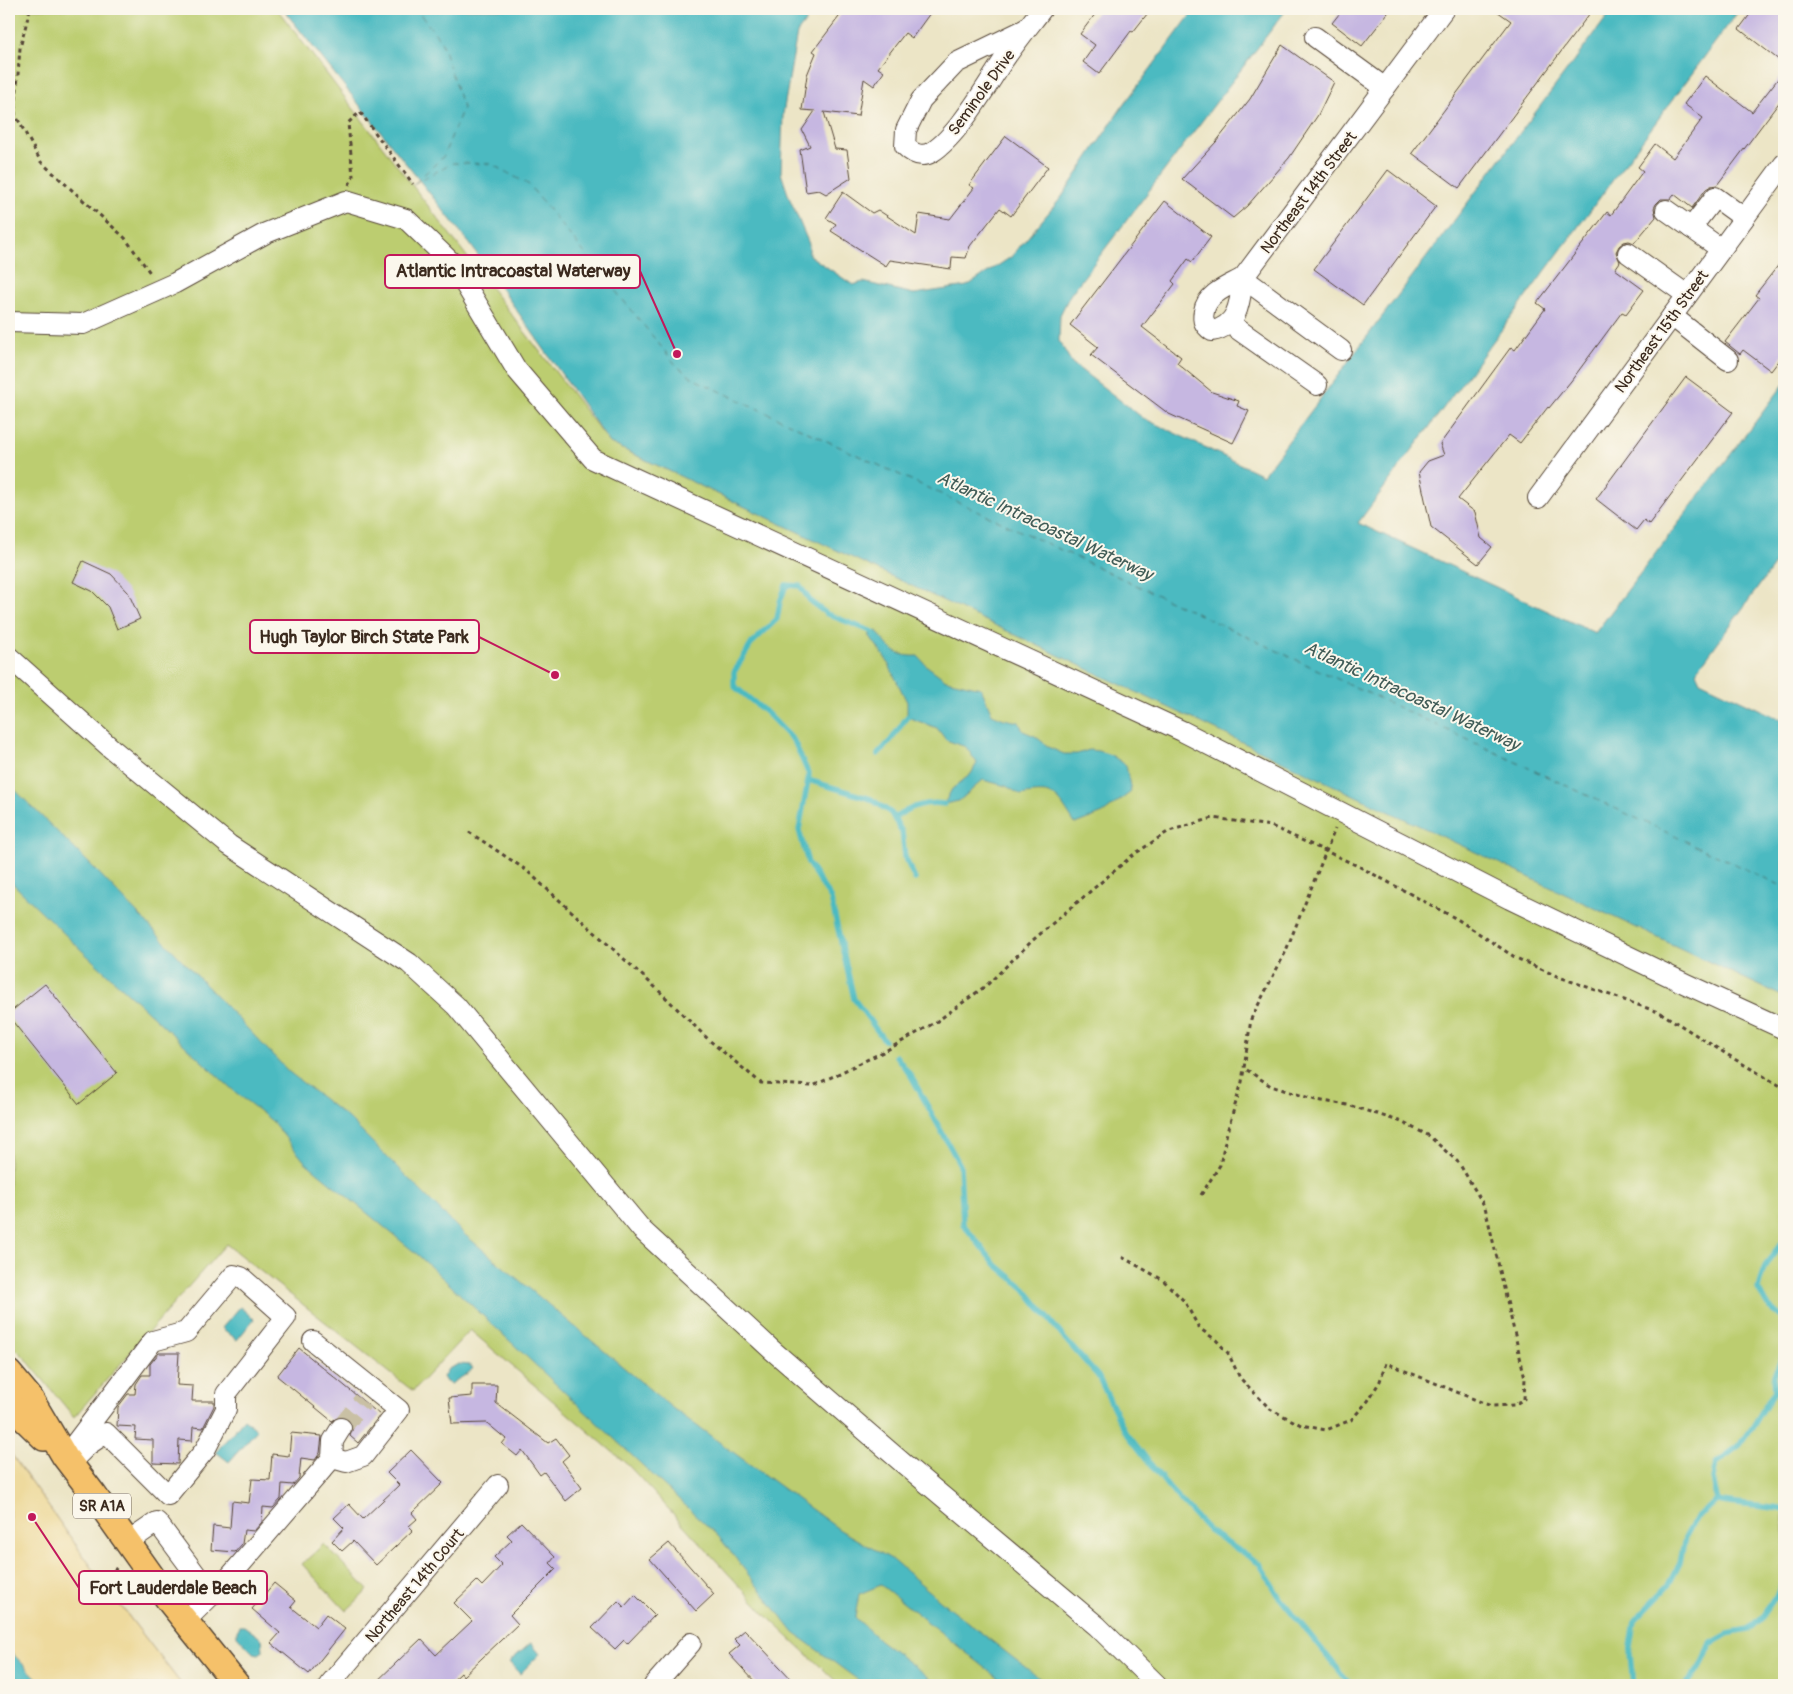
<svg xmlns="http://www.w3.org/2000/svg" width="1793" height="1694" viewBox="0 0 1793 1694" font-family="Pangolin,sans-serif">
  <style>
    .green { fill: #bccd70; stroke: #7c7c47 }
    .sand { fill: #eeda9e; stroke: #94825e }
    .water { fill: #4bbac1; stroke: #437270 }
    .lines { fill: none; stroke-linecap: round; stroke-linejoin: round }
    .stream { stroke: #4bbac1; stroke-width: 5.5 }
    .ferry { stroke: #415c57; stroke-width: 1; stroke-dasharray: 6 5; stroke-linecap: butt }
    .building { fill: #c6b7e1 }
    .minor-tunnel { stroke: #c9c0a4; stroke-width: 20; stroke-dasharray: 20 10; stroke-linecap: butt }
    .minor-casing { stroke: #564637; stroke-width: 22 }
    .major-casing { stroke: #564637; stroke-width: 28 }
    .path { stroke: #564637; stroke-width: 3; stroke-dasharray: 4 4; stroke-linecap: butt }
    .minor { stroke: #fff; stroke-width: 20 }
    .major { stroke: #f5c16b; stroke-width: 25 }
    .labels { text-anchor: middle; stroke-width: 4; stroke-linejoin: round; paint-order: stroke }
    .shield { fill: #fbf7ec; stroke: #75685c; stroke-width: 1 }
    .shield-label { font-size: 15px; font-weight: bold; fill: #3b2a1e }
    .street-label { font-size: 16px; fill: #3b2a1e; stroke: #fbf7ec }
    .water-label { font-size: 18px; font-style: italic; fill: #415c57; stroke: #fbf7ec }
    .leader { fill: none; stroke: #c2185b; stroke-width: 2 }
    .callout-dot { fill: #c2185b; stroke: #fbf7ec; stroke-width: 2 }
    .callout { fill: #fbf7ec; stroke: #c2185b; stroke-width: 2 }
    .callout-label { font-size: 18px; text-anchor: middle; font-weight: bold; fill: #3b2a1e }
  </style>
  <rect width="100%" height="100%" fill="#fbf7ec"/>
  <filter id="ink" filterUnits="userSpaceOnUse"><feTurbulence type="fractalNoise" baseFrequency=".02" numOctaves="2"/><feDisplacementMap in="SourceGraphic" scale="10" xChannelSelector="R" yChannelSelector="G"/><feConvolveMatrix kernelMatrix="1 2 1 2 8 2 1 2 1" color-interpolation-filters="sRGB"/></filter>
  <filter id="wash" filterUnits="userSpaceOnUse"><feTurbulence type="fractalNoise" baseFrequency=".0096" numOctaves="4" result="noise"/><feDisplacementMap in="SourceGraphic" scale="20" xChannelSelector="R" yChannelSelector="G"/><feGaussianBlur stdDeviation="1.12" result="paint"/><feColorMatrix in="noise" values="0 0 0 0 0 0 0 0 0 0 0 0 0 0 0 0 0 1.4 0 .05"/><feComposite in="paint" operator="in"/></filter>
  <g filter="url(#wash)">
    <rect width="100%" height="100%" fill="#ece5c6"/>
    <!-- green -->
    <g class="green">
      <polygon points="9,9 277,9 610,443 1784,997 1784,1685 840,1685 770,1619 629,1466 470,1330 413,1391 226,1244 74,1417 25,1358 9,1342"/>
      <polygon points="324,1544 368,1590 346,1611 302,1564"/>
    </g>
    <!-- sand -->
    <polygon class="sand" points="9,1451 103,1583 182,1685 44,1685 9,1650"/>
    <!-- water -->
    <g class="water">
      <polygon points="283,9 815,9 797,33 783,114 781,173 789,197 809,244 809,255 853,285 863,282 914,294 967,286 1011,257 1061,198 1122,107 1195,9 1287,9 1070,295 1060,315 1059,341 1072,363 1143,418 1263,475 1613,9 1740,9 1358,523 1595,633 1784,384 1784,552 1696,672 1700,681 1784,721 1784,997 1341,789 610,443 470,244"/>
      <path d="M877 631C889 648 895 657 918 656L927 666 946 680 981 688 992 714 1004 719 1019 722 1023 731 1035 736 1050 748 1064 754H1077L1089 750 1098 751 1111 755 1126 765 1131 792 1103 813 1075 824C1057 796 1056 788 1021 795L1006 786 983 780 959 801 944 804 952 789 971 774 977 763 966 747 946 740 937 728 907 717V702L886 659 869 635Z"/>
      <polygon points="9,784 96,870 289,1072 348,1118 464,1234 671,1407 840,1530 893,1560 947,1606 1048,1685 1007,1685 881,1585 859,1594 855,1617 879,1640 939,1685 865,1685 794,1633 719,1537 418,1255 305,1162 272,1121 234,1091 79,948 9,880"/>
      <polygon points="240,1307 254,1319 237,1340 222,1328"/>
      <path d="M459 1364 469 1365 473 1368C467 1376 458 1378 451 1384L446 1382 443 1377 448 1369Z"/>
      <polygon points="244,1419 257,1430 229,1462 216,1452"/>
      <polygon points="240,1626 244,1626 262,1639 263,1651 259,1654 253,1653 237,1636 237,1631"/>
      <polygon points="531,1643 540,1654 520,1674 509,1662"/>
      <polygon points="9,1650 44,1685 9,1685"/>
    </g>
    <g class="lines">
      <!-- stream -->
      <g class="stream">
        <polyline points="873,632 827,614 811,602 800,586 786,585 780,602 777,619 752,643 734,672 734,686 767,713 794,741 809,775 799,830 808,863 831,899 854,999 884,1040"/>
        <polyline points="878,754 891,740 907,717"/>
        <polyline points="808,780 871,799 891,813 902,832 905,857 915,879"/>
        <path d="M894 818C911 807 924 801 944 804"/>
        <polyline points="896,1056 911,1076 960,1165 963,1224 994,1263 1025,1289 1064,1338 1098,1376 1125,1431 1169,1488 1209,1531 1260,1564 1280,1598 1351,1685"/>
        <path d="M1784 1241C1769 1257 1763 1267 1758 1289L1766 1304 1780 1316 1784 1321"/>
        <polyline points="1718,1501 1713,1479 1716,1463 1740,1445 1752,1428 1775,1390 1774,1375 1784,1352"/>
        <path d="M1718 1501C1740 1506 1762 1505 1784 1510"/>
        <polyline points="1633,1685 1630,1654 1635,1620 1668,1586 1680,1563 1685,1537 1696,1517 1718,1501"/>
        <path d="M1685 1685C1698 1674 1704 1659 1710 1644L1728 1634 1748 1630 1761 1618 1775 1599 1784 1579"/>
      </g>
      <!-- ferry -->
      <g class="ferry">
        <polyline points="416,182 443,157 463,108 441,41 416,9"/>
        <polyline points="413,184 453,163 491,164 528,184 677,366 694,379 1784,887"/>
      </g>
    </g>
    <g id="blocks">
      <!-- building -->
      <g class="building">
        <polygon points="845,9 933,9 912,38 905,33 878,68 884,72 874,86 864,79 858,116 824,112 835,149 847,150 851,178 826,194 819,190 806,192 800,150 810,146 802,130 815,111 802,110 807,75 816,53 813,51"/>
        <polygon points="1099,9 1151,9 1133,32 1131,31 1099,74 1083,62 1095,45 1080,34"/>
        <polygon points="1343,9 1391,9 1362,46 1332,23"/>
        <polygon points="1494,9 1593,9 1459,188 1412,153 1511,21"/>
        <polygon points="1754,9 1784,9 1784,64 1739,29"/>
        <polygon points="1282,45 1334,82 1318,115 1289,158 1247,206 1233,218 1182,179 1216,142 1250,99"/>
        <polygon points="1784,71 1784,96 1717,185 1711,186 1706,189 1692,208 1674,194 1670,199 1661,199 1656,204 1654,208 1656,217 1634,243 1629,241 1624,242 1619,246 1616,252 1620,262 1615,269 1644,290 1626,314 1622,312 1571,381 1549,408 1548,407 1520,443 1509,435 1458,499 1475,512 1481,538 1492,547 1478,564 1431,527 1419,472 1428,461 1444,455 1440,444 1511,347 1515,350 1545,309 1537,303 1607,212 1611,215 1643,171 1638,167 1655,144 1673,158 1703,118 1684,104 1705,76 1752,112"/>
        <polygon points="1006,136 1048,167 1011,216 1000,208 970,246 966,258 952,257 951,269 890,260 886,266 831,231 836,224 826,218 843,192 872,213 878,210 916,235 919,214 950,219 974,188 969,185"/>
        <polygon points="1388,170 1436,206 1363,305 1314,269"/>
        <polygon points="1165,201 1211,237 1192,262 1188,259 1172,281 1175,284 1142,327 1181,357 1177,363 1212,392 1239,401 1237,406 1249,411 1233,443 1169,414 1091,355 1098,347 1070,325"/>
        <polygon points="1784,258 1784,354 1771,371 1743,350 1740,354 1725,342 1759,298 1755,295"/>
        <polygon points="1686,377 1733,412 1649,524 1644,520 1636,530 1596,499"/>
        <polygon points="83,561 111,574 128,592 140,619 117,629 108,607 92,591 73,582"/>
        <polygon points="45,984 117,1073 79,1104 9,1017 9,1013"/>
        <polygon points="299,1348 380,1415 358,1443 350,1436 353,1428 352,1423 348,1418 341,1416 332,1421 277,1376"/>
        <polygon points="159,1353 179,1353 177,1385 193,1386 192,1401 214,1401 214,1406 203,1428 193,1427 192,1441 179,1440 178,1464 153,1463 153,1440 135,1439 136,1427 117,1426 118,1407 128,1394 135,1394 136,1384 142,1375 150,1375 150,1364"/>
        <polygon points="472,1385 497,1385 496,1403 548,1443 556,1438 569,1455 562,1461 582,1488 566,1501 544,1472 540,1475 522,1450 517,1456 502,1444 506,1439 487,1423 452,1424 449,1398 472,1396"/>
        <polygon points="291,1433 322,1436 320,1453 315,1460 301,1458 299,1478 293,1485 282,1484 281,1499 273,1508 263,1507 262,1522 254,1531 244,1530 242,1544 235,1552 211,1550 213,1526 230,1528 232,1501 249,1503 252,1479 270,1480 272,1454 289,1456"/>
        <polygon points="411,1450 443,1483 412,1513 417,1519 409,1526 413,1530 376,1565 353,1541 342,1551 332,1541 344,1528 334,1518 349,1504 363,1519 399,1485 387,1473"/>
        <polygon points="521,1522 555,1557 550,1563 556,1569 510,1615 518,1624 463,1676 461,1673 448,1685 373,1685 421,1639 436,1655 472,1621 454,1603 477,1581 482,1586 502,1565 494,1557 512,1540 507,1535"/>
        <polygon points="669,1543 714,1594 696,1611 650,1559"/>
        <polygon points="274,1583 296,1601 291,1607 316,1627 326,1614 345,1629 309,1674 271,1643 280,1633 252,1609"/>
        <polygon points="635,1595 655,1615 627,1644 624,1640 615,1649 592,1628 618,1601 624,1607"/>
        <polygon points="745,1630 797,1685 758,1685 729,1654 740,1645 734,1639"/>
      </g>
    </g>
  </g>
  <g filter="url(#ink)">
    <use href="#blocks" fill-opacity="0" stroke="#564637" stroke-width="1"/>
    <g class="lines">
      <!-- minor-tunnel -->
      <polyline class="minor-tunnel" points="341,1428 363,1401"/>
      <!-- minor casing -->
      <g class="minor-casing">
        <g id="minor">
          <path d="M1026 29 956 63 921 100 906 130 905 146C913 154 922 158 932 152 957 137 987 85 1003 61 1015 43 1029 26 1042 9"/>
          <polyline points="1315,37 1385,88"/>
          <polyline points="1666,210 1721,249"/>
          <polyline points="1691,228 1715,197 1744,218"/>
          <polyline points="1628,253 1687,295"/>
          <path d="M1243 278C1240 301 1239 326 1212 331 1204 325 1202 321 1204 311 1207 293 1229 286 1243 278Z"/>
          <polyline points="1672,316 1728,360"/>
          <polyline points="9,322 83,324 175,283 266,233 346,201 406,219 453,264 516,369 593,459 1182,731 1510,899 1686,984 1784,1029"/>
          <polyline points="1229,323 1317,385"/>
          <polyline points="1341,350 1243,278 1444,9"/>
          <polyline points="1538,498 1784,164"/>
          <polyline points="9,657 112,749 229,845 409,963 456,1006 642,1230 772,1350 904,1464 1097,1626 1157,1685"/>
          <polyline points="313,1341 399,1410 363,1456 346,1462 332,1458"/>
          <polyline points="65,1457 153,1341 186,1332 234,1275 241,1277 286,1317 226,1394 226,1409 205,1450 168,1495 106,1433 88,1445 70,1463"/>
          <polyline points="128,1542 157,1522 211,1595"/>
          <polyline points="185,1621 227,1580 332,1458 333,1441 341,1428"/>
          <polyline points="329,1685 498,1485"/>
          <polyline points="654,1685 691,1643"/>
        </g>
      </g>
      <!-- major casing -->
      <g class="major-casing">
        <g id="major">
          <polyline points="9,1373 30,1398 65,1457 94,1495 170,1602 237,1685"/>
          <polyline points="9,1404 44,1438"/>
        </g>
      </g>
      <!-- path -->
      <g class="path">
        <polyline points="30,9 20,48 15,114 41,162 125,238 151,274"/>
        <polyline points="349,185 353,176 348,123 360,112 413,184"/>
        <polyline points="469,832 526,870 656,988 710,1041 761,1083 813,1086 887,1050 936,1022 987,985 1033,940 1133,855 1169,831 1213,818 1271,826 1360,867 1457,919 1516,958 1559,977 1661,1013 1736,1060 1784,1088"/>
        <polyline points="1201,1195 1220,1165 1227,1132 1242,1082 1251,1019 1285,953 1335,829"/>
        <polyline points="1122,1257 1163,1280 1185,1302 1199,1328 1216,1340 1228,1353 1240,1378 1270,1409 1301,1425 1326,1430 1351,1420 1368,1401 1380,1381 1386,1363 1491,1406 1514,1405 1524,1399 1525,1378 1485,1207 1459,1163 1428,1135 1399,1121 1348,1105 1316,1100 1271,1086 1244,1068"/>
        <polyline points="103,1583 119,1565"/>
      </g>
      <!-- minor -->
      <use href="#minor" class="minor"/>
      <!-- major -->
      <use href="#major" class="major"/>
    </g>
  </g>
  <g class="labels">
    <!-- shield labels -->
    <rect class="shield" x="73" y="1493.5" width="58" height="25" rx="4"/>
    <g class="shield-label">
      <text x="102" y="1511">SR A1A</text>
    </g>
    <!-- street labels -->
    <g class="street-label">
      <text transform="translate(981 92) rotate(-54)" y="6">Seminole Drive</text>
      <text transform="translate(1308 192) rotate(-53)" y="6">Northeast 14th Street</text>
      <text transform="translate(1661 331) rotate(-54)" y="6">Northeast 15th Street</text>
      <text transform="translate(414 1585) rotate(-50)" y="6">Northeast 14th Court</text>
    </g>
    <!-- water labels -->
    <g class="water-label">
      <text transform="translate(1045 526) rotate(25)" y="6">Atlantic Intracoastal Waterway</text>
      <text transform="translate(1412 696) rotate(25)" y="6">Atlantic Intracoastal Waterway</text>
    </g>
  </g>
  <!-- callouts -->
  <path class="leader" d="M677 354L640 271M555 675L479 637M32 1517L79 1588"/>
  <g class="callout-dot">
    <circle cx="677" cy="354" r="5"/>
    <circle cx="555" cy="675" r="5"/>
    <circle cx="32" cy="1517" r="5"/>
  </g>
  <g class="callout">
    <rect x="385" y="255" width="255" height="33" rx="5"/>
    <rect x="250" y="620" width="229" height="33" rx="5"/>
    <rect x="79" y="1571" width="188" height="33" rx="5"/>
  </g>
  <g class="callout-label">
    <text x="513" y="277">Atlantic Intracoastal Waterway</text>
    <text x="364" y="643">Hugh Taylor Birch State Park</text>
    <text x="173" y="1594">Fort Lauderdale Beach</text>
  </g>
  <!-- margin -->
  <rect width="1793" height="1694" fill="none" stroke="#fbf7ec" stroke-width="30"/>
</svg>
